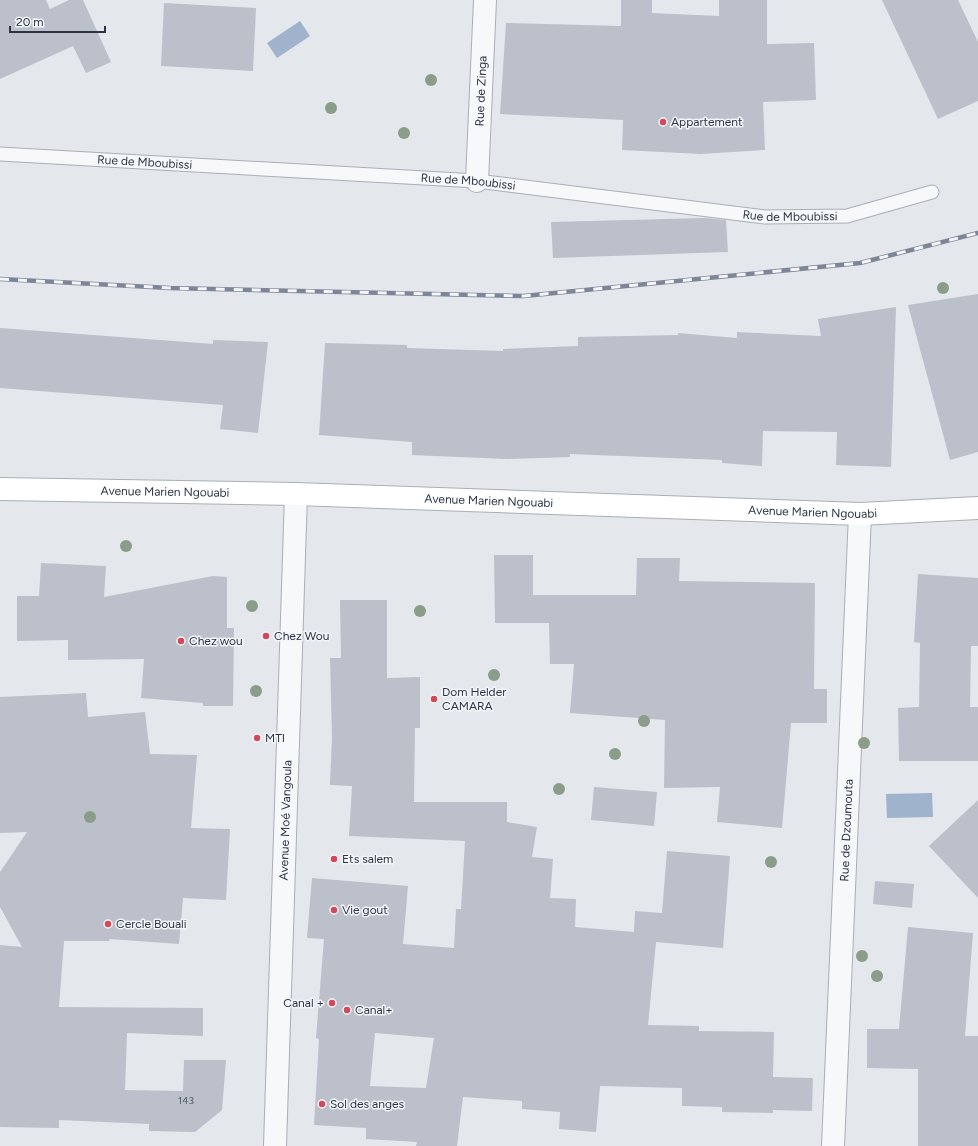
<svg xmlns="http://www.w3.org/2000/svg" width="978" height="1146" viewBox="0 0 978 1146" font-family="Figtree,sans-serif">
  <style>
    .water { fill: #9fb4cc }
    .building { fill: #bbc0ca; fill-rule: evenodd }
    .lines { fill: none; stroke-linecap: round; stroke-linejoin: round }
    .lane-casing { stroke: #a9aeb7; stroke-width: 15 }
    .street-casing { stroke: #a9aeb7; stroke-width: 24 }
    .secondary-casing { stroke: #a9aeb7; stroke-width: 24 }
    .lane { stroke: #f7f8fa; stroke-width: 13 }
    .street { stroke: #f7f8fa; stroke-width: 22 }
    .secondary { stroke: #fff; stroke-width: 22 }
    .rail-casing { stroke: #7d8696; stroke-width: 4.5 }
    .rail { stroke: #f4f6f9; stroke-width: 3; stroke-dasharray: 9; stroke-linecap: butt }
    .tree { fill: #899d89 }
    .poi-dot { fill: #d1495b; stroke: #f4f6f9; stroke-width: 1.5 }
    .labels { text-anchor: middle; stroke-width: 3; stroke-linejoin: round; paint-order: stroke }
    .number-label { font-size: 10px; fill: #4f5766 }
    .street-label { font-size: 12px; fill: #2b3445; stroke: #f4f6f9 }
    .poi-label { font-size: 12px; fill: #2b3445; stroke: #f4f6f9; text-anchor: start }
  </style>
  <rect width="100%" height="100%" fill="#e4e7ec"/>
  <!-- water -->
  <g class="water">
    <polygon points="300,21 310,36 277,58 267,43"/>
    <polygon points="932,793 933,817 887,818 886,794"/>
  </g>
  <!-- building -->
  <g class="building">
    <polygon points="0,0 46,0 50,9 69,0 83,0 111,62 86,73 73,46 0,79"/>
    <polygon points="621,0 652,0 652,13 719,16 719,0 767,0 767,44 814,43 816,100 763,102 765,150 701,154 622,150 623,120 500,114 506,23 621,26"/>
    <polygon points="882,0 958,0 978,42 978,101 938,119"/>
    <polygon points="164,3 256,8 253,71 161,66"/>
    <polygon points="705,218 726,220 728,252 553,258 551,222"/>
    <polygon points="978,294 978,452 950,460 908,305"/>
    <polygon points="896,307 891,467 836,465 837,432 763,431 762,466 722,463 722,460 570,454 570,457 507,459 412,455 412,442 319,435 325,343 407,345 407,348 503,351 503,349 578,346 578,337 678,335 678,333 737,338 737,332 821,336 818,319"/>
    <polygon points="0,328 213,344 213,340 268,342 258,433 220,429 223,405 0,388"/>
    <polygon points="494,555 533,555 533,595 636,595 637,558 680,558 679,581 815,583 814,689 827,689 827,723 791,723 782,828 717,822 720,787 664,788 665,720 570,713 574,664 550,664 549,623 495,623"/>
    <polygon points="41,563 106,566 104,597 213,576 227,577 227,628 234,628 233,706 203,706 203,703 141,698 144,659 68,660 68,640 17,641 17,596 39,596"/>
    <polygon points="918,574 978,578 978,646 971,646 970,707 978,707 978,761 899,761 898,708 919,707 920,643 914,642"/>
    <path d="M340 600H387V678L420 677V728H415L414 802H507V822L537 827 532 857 553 859 550 898 576 899 575 927 634 932 635 911 662 913 667 851 730 856 723 948 656 942 648 1025 699 1026V1031L774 1032 773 1077 813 1078 812 1111 773 1110V1113L722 1112V1107L682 1106V1088L600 1086 596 1132 559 1129 560 1112 522 1109V1101L463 1097 457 1146H416L417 1142 366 1139V1128L314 1125 319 1039 316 1038 324 939 307 938 312 878 408 886 403 944 454 948 456 909H461L465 841 349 836 352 786 330 785 332 737 330 658H341ZM375 1033 434 1038 426 1088 370 1086Z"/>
    <polygon points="86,693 88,717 145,712 150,754 197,755 191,828 230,829 226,900 183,898 179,944 110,939 109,941 64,941 59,1007 203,1008 203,1036 127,1033 125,1090 183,1091 184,1060 226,1060 222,1110 195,1132 149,1131 149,1124 59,1120 59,1128 0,1127 0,945 22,947 0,907 0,872 27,832 0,833 0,697"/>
    <polygon points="594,787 657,792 654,826 591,820"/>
    <polygon points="978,800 978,898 929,846"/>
    <polygon points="875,881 914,884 912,908 873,904"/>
    <polygon points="908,927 973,933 965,1036 978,1036 978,1146 918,1146 918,1069 867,1068 867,1029 899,1029"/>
  </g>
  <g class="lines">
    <!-- lane casing -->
    <g class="lane-casing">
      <g id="lane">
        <path id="s1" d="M0 154 477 181 765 217 847 216 932 192"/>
      </g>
    </g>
    <!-- street casing -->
    <g class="street-casing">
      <g id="street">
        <path id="s2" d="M477 181 485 0"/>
        <path id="s3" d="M275 1146 296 494"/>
        <path id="s4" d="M833 1146 860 514"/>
      </g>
    </g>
    <!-- secondary casing -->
    <g class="secondary-casing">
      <g id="secondary">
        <path id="s5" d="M0 489 296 494 860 514 978 508"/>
      </g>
    </g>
    <!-- lane -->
    <use href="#lane" class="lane"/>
    <!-- street -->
    <use href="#street" class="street"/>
    <!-- secondary -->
    <use href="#secondary" class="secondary"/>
    <!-- rail casing -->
    <g class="rail-casing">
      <polyline id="rail" points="0,279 170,288 524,296 860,263 978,233"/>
    </g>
    <!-- rail -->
    <use href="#rail" class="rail"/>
  </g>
  <!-- trees -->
  <g class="tree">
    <circle cx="431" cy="80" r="6"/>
    <circle cx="331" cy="108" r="6"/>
    <circle cx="404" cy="133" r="6"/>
    <circle cx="943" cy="288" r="6"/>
    <circle cx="126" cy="546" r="6"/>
    <circle cx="252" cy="606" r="6"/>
    <circle cx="420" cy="611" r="6"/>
    <circle cx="494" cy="675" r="6"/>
    <circle cx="256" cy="691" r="6"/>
    <circle cx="644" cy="721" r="6"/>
    <circle cx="864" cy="743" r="6"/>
    <circle cx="615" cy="754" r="6"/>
    <circle cx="559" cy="789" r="6"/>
    <circle cx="90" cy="817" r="6"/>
    <circle cx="771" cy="862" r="6"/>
    <circle cx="862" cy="956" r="6"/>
    <circle cx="877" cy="976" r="6"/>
  </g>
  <!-- markers -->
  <g class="poi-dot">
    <circle cx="663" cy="122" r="4"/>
    <circle cx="266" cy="636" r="4"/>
    <circle cx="181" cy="641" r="4"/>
    <circle cx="434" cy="699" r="4"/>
    <circle cx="257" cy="738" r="4"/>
    <circle cx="334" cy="859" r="4"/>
    <circle cx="334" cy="910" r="4"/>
    <circle cx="108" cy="924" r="4"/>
    <circle cx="332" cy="1003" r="4"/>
    <circle cx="347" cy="1010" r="4"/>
    <circle cx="322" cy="1104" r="4"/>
  </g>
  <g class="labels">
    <!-- number labels -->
    <g class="number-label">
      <text x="186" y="1104">143</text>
    </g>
    <!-- street labels -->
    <g class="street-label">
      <text dy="4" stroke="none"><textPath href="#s2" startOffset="90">Rue de Zinga</textPath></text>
      <text dy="4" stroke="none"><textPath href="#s1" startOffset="145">Rue de Mboubissi</textPath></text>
      <text dy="4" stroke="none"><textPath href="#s1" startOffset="469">Rue de Mboubissi</textPath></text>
      <text dy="4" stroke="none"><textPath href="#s1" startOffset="793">Rue de Mboubissi</textPath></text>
      <text dy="4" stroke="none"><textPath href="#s5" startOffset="165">Avenue Marien Ngouabi</textPath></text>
      <text dy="4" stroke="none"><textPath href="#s5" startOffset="489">Avenue Marien Ngouabi</textPath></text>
      <text dy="4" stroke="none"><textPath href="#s5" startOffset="813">Avenue Marien Ngouabi</textPath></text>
      <text dy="4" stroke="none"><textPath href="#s3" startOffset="326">Avenue Moé Vangoula</textPath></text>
      <text dy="4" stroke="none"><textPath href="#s4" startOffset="316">Rue de Dzoumouta</textPath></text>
    </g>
    <!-- poi labels -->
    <g class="poi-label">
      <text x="671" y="126">Appartement</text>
      <text x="274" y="640">Chez Wou</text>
      <text x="189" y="645">Chez wou</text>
      <text x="442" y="696">Dom Helder<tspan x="442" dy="14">CAMARA</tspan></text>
      <text x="265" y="742">MTI</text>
      <text x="342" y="863">Ets salem</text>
      <text x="342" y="914">Vie gout</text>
      <text x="116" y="928">Cercle Bouali</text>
      <text x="324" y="1007" text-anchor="end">Canal +</text>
      <text x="355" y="1014">Canal+</text>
      <text x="330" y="1108">Sol des anges</text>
    </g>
  </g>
  <!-- scale -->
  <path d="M10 26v6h95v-6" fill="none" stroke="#2b3445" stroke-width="2"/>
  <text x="16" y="26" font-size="12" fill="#2b3445" stroke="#f4f6f9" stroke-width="3" paint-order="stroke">20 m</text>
</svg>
